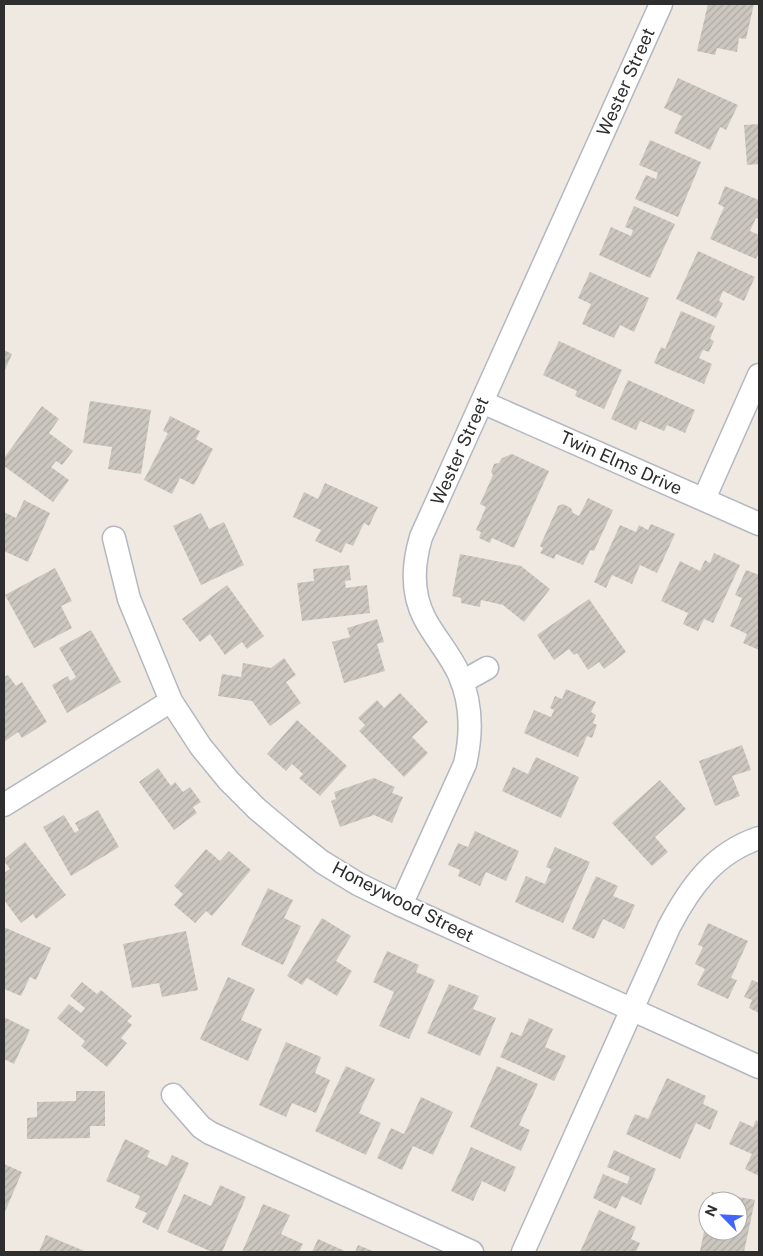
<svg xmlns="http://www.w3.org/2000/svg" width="763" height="1256" viewBox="0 0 763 1256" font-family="'Public Sans',sans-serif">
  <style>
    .building { fill: url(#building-hatch) }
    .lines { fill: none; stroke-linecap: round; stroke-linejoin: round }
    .street-casing { stroke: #b4b7c1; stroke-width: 25 }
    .street { stroke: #fff; stroke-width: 22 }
    .labels { text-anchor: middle; stroke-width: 4; stroke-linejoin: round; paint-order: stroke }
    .street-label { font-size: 18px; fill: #2e2e2e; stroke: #fff }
  </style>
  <defs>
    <pattern id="building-hatch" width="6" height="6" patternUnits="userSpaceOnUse" patternTransform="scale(1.25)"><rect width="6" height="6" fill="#cbc7bf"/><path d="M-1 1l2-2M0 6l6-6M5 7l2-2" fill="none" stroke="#afaba4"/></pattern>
  </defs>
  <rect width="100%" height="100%" fill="#efe9e1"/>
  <!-- building -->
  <g class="building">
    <polygon points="708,4 754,4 746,39 739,38 737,52 717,48 715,55 697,51"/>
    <polygon points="678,78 738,105 726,130 720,127 710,150 674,133 682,116 664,108"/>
    <polygon points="759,124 759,164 747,165 744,125"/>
    <polygon points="650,140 701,162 678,217 635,199 646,175 656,179 658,173 639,165"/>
    <polygon points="725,186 759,200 759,219 756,218 750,231 759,235 759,252 756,259 710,239 724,207 718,204"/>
    <polygon points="634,206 675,224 650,278 599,255 611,227 631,236 633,230 625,227"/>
    <polygon points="698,251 755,277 744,301 723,291 719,301 723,303 716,318 676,299"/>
    <polygon points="590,272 649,298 634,332 620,325 614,338 582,324 591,304 578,298"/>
    <polygon points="681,311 715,326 710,339 714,341 709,352 703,350 699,358 712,364 704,384 654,363 661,347 665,349"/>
    <polygon points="559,341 622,370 604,409 575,396 577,391 543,375"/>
    <polygon points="4,350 12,354 5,370 4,370"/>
    <polygon points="628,380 695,410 685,433 667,425 664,431 640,421 636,430 611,419"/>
    <polygon points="90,401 151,410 141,474 108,469 112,447 83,443"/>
    <polygon points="42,406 59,419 49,433 73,451 62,465 56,461 51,467 69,480 53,502 4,466 4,458"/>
    <polygon points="170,416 200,431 196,439 213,449 194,485 180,478 172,494 144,480 168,433 163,431"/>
    <polygon points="512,454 549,471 514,548 492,538 490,543 479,538 481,532 476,530 486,507 480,504 493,475 491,472 494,464 499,463 502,458"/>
    <polygon points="325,483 378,507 369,526 364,523 353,546 346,543 341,553 315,541 321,530 293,517 304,492 318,499"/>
    <polygon points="588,498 613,510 594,551 590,550 583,565 556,554 554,559 540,553 543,548 540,546 558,506 563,504 571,508 573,513 579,516"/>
    <polygon points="24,500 50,513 28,562 4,551 4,512 16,518"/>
    <polygon points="201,513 209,529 224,522 244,565 201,585 173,526"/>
    <polygon points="651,524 675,534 657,573 640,565 632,584 612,575 606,588 594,582 620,525 636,532 639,525 648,530"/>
    <polygon points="714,553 740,565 713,623 704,619 698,631 683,624 688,613 661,601 680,561 700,571 705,560 710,563"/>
    <polygon points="460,554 521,566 550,589 524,622 503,605 481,600 480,607 461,603 461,598 452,596"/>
    <polygon points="349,565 351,580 345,581 346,588 367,585 370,613 302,621 297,583 314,581 313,569"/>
    <polygon points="55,568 72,601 61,606 72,628 34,648 5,595"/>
    <polygon points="746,570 759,575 759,650 743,643 747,634 730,626 742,598 735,595"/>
    <polygon points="227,585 264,636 247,649 242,642 225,655 210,634 200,642 182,619"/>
    <polygon points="589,599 626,652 604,669 599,662 588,670 577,653 574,655 569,649 554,660 537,635"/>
    <polygon points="377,619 384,642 377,644 385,671 344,683 332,642 350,637 347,628"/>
    <polygon points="91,630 121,682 67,713 52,685 68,676 70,681 76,677 59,648"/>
    <polygon points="284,658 296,675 286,682 301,703 270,726 252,701 218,696 222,674 241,677 243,663 271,668"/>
    <polygon points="8,675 16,686 22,682 47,722 22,738 18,732 4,742 4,677"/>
    <polygon points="566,689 596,702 591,712 596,715 593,723 597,725 592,738 587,736 578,757 524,733 534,710 551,717 554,710 550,708 555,696 562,699"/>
    <polygon points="400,693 428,722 412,737 428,753 404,777 359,731 365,725 358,718 377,700 384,708"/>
    <polygon points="297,720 347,766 320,796 299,778 303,774 292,764 286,771 267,754"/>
    <polygon points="742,745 751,770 732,776 740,796 715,806 699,761"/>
    <polygon points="536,757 579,777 561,818 502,791 513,767 528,774"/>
    <polygon points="158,768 171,786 175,782 183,792 190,787 201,802 193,807 197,813 174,830 139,782"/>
    <polygon points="374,778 395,787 392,793 403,797 392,823 374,815 340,827 331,801 336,799 334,792"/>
    <polygon points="660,780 686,809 655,837 668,852 652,866 612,823"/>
    <polygon points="98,810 119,847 71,876 43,827 64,815 75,833 79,830 75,823"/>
    <polygon points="475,831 519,851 506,881 486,872 480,886 458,876 460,870 448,865 458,843 468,847"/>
    <polygon points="25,842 66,895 36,919 33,914 21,923 4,900 4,873 10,869 4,861 4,859"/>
    <polygon points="555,847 590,862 563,923 515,902 526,876 545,884 551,869 546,867"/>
    <polygon points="206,849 220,861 229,851 251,870 212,916 206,911 195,923 174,905 183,894 174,886"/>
    <polygon points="596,876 618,886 613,896 635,905 624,929 603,919 594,939 572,929"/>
    <polygon points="268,888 293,900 284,918 301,926 283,965 241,945"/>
    <polygon points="322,918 351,936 336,961 352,971 337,996 307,978 302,985 287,976"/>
    <polygon points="708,923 748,941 731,978 737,980 728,999 697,985 705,969 695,964 703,947 698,945"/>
    <polygon points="4,927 51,948 36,980 30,977 21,996 4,989"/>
    <polygon points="186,931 198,990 162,997 159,983 132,988 123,944"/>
    <polygon points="387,951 419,965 416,972 435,980 409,1039 379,1026 394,992 373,982"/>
    <polygon points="228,977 255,989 241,1020 262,1029 248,1061 200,1039"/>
    <polygon points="752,980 759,983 759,1013 749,1008 752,1000 744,997"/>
    <polygon points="82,982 97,994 101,990 132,1016 127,1021 132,1025 121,1038 127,1043 107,1067 81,1046 85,1041 57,1018 69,1004 81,1013 85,1008 70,996"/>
    <polygon points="449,984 479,996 473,1009 496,1018 480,1056 427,1033"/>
    <polygon points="4,1017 30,1030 14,1064 4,1059"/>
    <polygon points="529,1018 553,1029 545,1047 566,1056 554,1081 500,1057 511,1032 521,1036"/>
    <polygon points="286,1042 321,1057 315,1073 330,1080 316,1113 292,1103 286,1117 259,1105"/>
    <polygon points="346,1066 375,1079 359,1113 381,1123 366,1155 315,1131"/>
    <polygon points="497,1066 538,1084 519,1125 530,1130 521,1151 470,1127"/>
    <polygon points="667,1078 706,1096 703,1104 718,1111 710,1130 696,1123 680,1159 626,1134 635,1114 648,1119"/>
    <polygon points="76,1091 105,1091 105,1126 90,1126 90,1138 27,1139 27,1118 37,1117 37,1102 76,1101"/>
    <polygon points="421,1097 453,1112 433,1155 413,1146 402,1170 377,1158 391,1128 404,1134"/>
    <polygon points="756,1120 759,1122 759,1176 745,1169 752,1154 729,1144 740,1121 753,1127"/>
    <polygon points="125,1139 150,1151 147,1157 167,1166 172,1155 189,1163 158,1230 142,1222 147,1213 135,1208 140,1196 106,1181"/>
    <polygon points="471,1147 516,1167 505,1192 482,1181 473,1201 451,1191"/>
    <polygon points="614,1150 656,1169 641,1205 622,1196 616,1209 593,1198 603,1174 627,1184 630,1177 607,1167"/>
    <polygon points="4,1164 22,1172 4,1214"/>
    <polygon points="220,1185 246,1197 222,1252 212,1252 167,1232 184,1194 211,1206"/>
    <polygon points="712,1192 755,1200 744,1252 700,1251 707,1217 708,1231 738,1231 738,1201 710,1201"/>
    <polygon points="263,1204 290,1215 281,1234 303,1244 299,1252 242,1252"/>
    <polygon points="599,1210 636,1227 631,1239 640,1243 636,1252 580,1252"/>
    <polygon points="46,1235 87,1252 39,1252"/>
    <polygon points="318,1239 347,1252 312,1252"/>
    <polygon points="358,1245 375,1252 355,1252"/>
  </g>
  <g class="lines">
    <!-- street casing -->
    <g class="street-casing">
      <g id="street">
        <polyline points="482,402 759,524"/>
        <polyline points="704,499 759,375"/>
        <polyline points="114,538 129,599 171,701 201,747 229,781 257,809 288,835 322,862 358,884 401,905 759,1067"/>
        <polyline points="462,682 487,668"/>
        <polyline points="4,805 171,701"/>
        <path d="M401 905 465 764C472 734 472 703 459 674 450 654 435 638 425 619 411 593 413 564 421 537L661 4"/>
        <polyline points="173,1095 201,1127 210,1133 472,1252"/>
        <path d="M523 1252 669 927C690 887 714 853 759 838"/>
      </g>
    </g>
    <!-- street -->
    <use href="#street" class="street"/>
  </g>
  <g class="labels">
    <!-- street labels -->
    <g class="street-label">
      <text transform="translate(626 82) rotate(-66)" y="6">Wester Street</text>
      <text transform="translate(460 451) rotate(-66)" y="6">Wester Street</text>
      <text transform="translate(621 463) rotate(24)" y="6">Twin Elms Drive</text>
      <text transform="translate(403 902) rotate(27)" y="6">Honeywood Street</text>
    </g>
  </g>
  <!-- border -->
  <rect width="763" height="1256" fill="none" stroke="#2e2e2e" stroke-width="10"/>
  <!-- north arrow -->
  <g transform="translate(723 1216) rotate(294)"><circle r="24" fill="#ffffff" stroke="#ababab"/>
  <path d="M0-4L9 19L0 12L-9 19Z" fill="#4264fb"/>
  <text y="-8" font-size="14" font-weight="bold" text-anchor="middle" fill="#2e2e2e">N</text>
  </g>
</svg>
